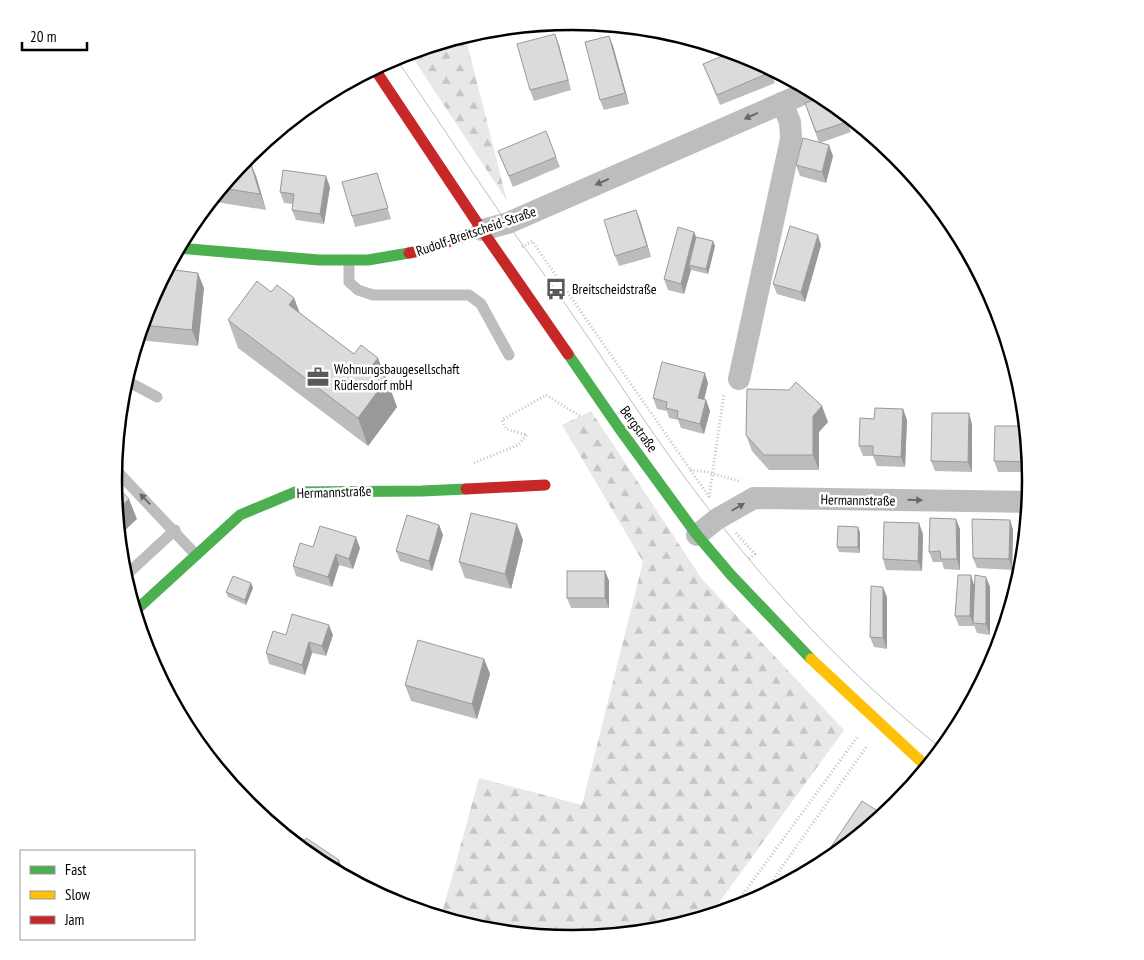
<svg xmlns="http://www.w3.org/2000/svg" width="1144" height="960" viewBox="0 0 1144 960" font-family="'PT Sans Narrow',sans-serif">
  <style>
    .forest { fill: url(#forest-firs) }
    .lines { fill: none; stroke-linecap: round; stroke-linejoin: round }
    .path { stroke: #c2c2c2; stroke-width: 3; stroke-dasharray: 1 2.5; stroke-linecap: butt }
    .lane { stroke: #bdbdbd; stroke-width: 11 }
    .street { stroke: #bdbdbd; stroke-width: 22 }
    .fast { stroke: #4caf50; stroke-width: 11 }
    .slow { stroke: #ffc107; stroke-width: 11 }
    .jam { stroke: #c62828; stroke-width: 11 }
    .tram { stroke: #bdbdbd; stroke-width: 1 }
    .wall { fill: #bcbcbc }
    .shaded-wall { fill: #999 }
    .building { fill: #dbdbdb; stroke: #999 }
    .oneway { fill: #686868 }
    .labels { text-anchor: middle; stroke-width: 5; stroke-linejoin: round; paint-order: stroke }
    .street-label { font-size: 14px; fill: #000; stroke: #fff }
    .poi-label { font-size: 14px; fill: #000; stroke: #fff; text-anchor: start }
    .rim { fill: none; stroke: #000; stroke-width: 2.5 }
  </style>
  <defs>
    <pattern id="forest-firs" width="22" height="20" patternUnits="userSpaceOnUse" patternTransform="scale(1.25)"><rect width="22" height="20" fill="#e8e8e8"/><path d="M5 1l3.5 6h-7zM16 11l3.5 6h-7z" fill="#c5c5c5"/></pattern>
  </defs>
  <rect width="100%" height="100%" fill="#fff"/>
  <!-- forest -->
  <g class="forest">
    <polygon points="465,35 507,201 409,52"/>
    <polygon points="591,411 702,579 844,730 710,915 661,930 572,939 482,930 441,917 479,778 582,805 643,562 562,425"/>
  </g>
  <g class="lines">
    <!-- path -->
    <g class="path">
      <polyline points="522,247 532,241 710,498"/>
      <polyline points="474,463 518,445 527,435 506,429 502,420 546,395 580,416"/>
      <polyline points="690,470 707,472 739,481"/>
      <polyline points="709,497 724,394"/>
      <polyline points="736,533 755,554 749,559"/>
      <polyline points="761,897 867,746"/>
      <polyline points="733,908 858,736"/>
    </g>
    <!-- lane -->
    <g class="lane">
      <polyline points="349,260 349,282 358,290 373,295 469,295 481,304 509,355"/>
      <polyline points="125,380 157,397"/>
      <polyline points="114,469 116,470 196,555"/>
      <polyline points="124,577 175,530"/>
    </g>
    <!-- street -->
    <g class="street">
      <polyline points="482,230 508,223 812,90"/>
      <polyline points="739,379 791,139 790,122 782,103"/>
      <polyline points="697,535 717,519 754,498 1029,502"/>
    </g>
    <!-- fast -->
    <g class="fast">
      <polyline points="178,248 319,260 368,260 409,253"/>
      <polyline points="568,354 619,428 697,535 731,575 811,659"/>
      <polyline points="135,611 240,515 295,492 422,491 466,489"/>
    </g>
    <!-- slow -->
    <polyline class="slow" points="811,659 927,767"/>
    <!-- jam -->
    <g class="jam">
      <polyline points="374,68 482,230 568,354"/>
      <polyline points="409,253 425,250 482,230"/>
      <polyline points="466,489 545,485"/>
    </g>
    <!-- tram -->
    <path class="tram" d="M395 57C433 112 469 168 507 223 530 256 555 288 577 321 623 388 667 457 718 521 784 605 858 682 942 749"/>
  </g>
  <!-- wall -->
  <g class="wall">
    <polygon points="609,36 613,46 629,104 604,110 600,100"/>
    <polygon points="680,36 686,38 681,39"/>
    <polygon points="559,45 571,90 534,101 530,90"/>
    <polygon points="703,64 769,68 775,83 720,105"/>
    <polygon points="805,103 844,113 851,132 820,143 833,156 826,183 800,176 796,165 819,143"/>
    <polygon points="498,151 556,157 560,167 513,187"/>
    <polygon points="245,159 256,176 266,210 210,201"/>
    <polygon points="377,173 391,219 355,227 352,216"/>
    <polygon points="330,187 324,224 296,220 292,210 293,204 284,203 280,192"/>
    <polygon points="640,220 651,257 619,266 615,256"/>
    <polygon points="694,232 696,237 715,246 708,274 691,270 684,294 668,290 664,279"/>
    <polygon points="821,245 805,302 777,294 773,284"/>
    <polygon points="204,288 198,346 138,340 148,304"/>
    <polygon points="271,292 294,298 300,313 387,379 397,407 368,446 238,348 228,320"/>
    <polygon points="708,383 704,400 706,400 710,411 704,434 681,428 678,420 669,418 667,411 657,409 653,398"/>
    <polygon points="903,409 907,420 905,467 877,466 873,456 863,456 859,446 874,419"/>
    <polygon points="828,422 819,432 819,470 769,470 752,451 746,435"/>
    <polygon points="972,424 972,472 935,471 931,461"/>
    <polygon points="1025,426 1030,472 998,472 994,461"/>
    <polygon points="1010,520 1013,530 1012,570 977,568 973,558"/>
    <polygon points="439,525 443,535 432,571 400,561 396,551"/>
    <polygon points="960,529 960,570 944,569 942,562 933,562 929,552"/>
    <polygon points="860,532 860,553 839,552 837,547"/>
    <polygon points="923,534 922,571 886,570 883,559"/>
    <polygon points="523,540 511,589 465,578 459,562"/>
    <polygon points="313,547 360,548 353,569 339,565 332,587 296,576 293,566"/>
    <polygon points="605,571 609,581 609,608 571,608 567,598"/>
    <polygon points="986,577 990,587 990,635 977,633 974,625 974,626 959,626 955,616 974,585"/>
    <polygon points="251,583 253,588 246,605 228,597 226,592"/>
    <polygon points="887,597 887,649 874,647 870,637"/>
    <polygon points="286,635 333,635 326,656 312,653 305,675 269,664 266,653"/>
    <polygon points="484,659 490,674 477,719 411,701 405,685"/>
  </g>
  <!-- shaded-wall -->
  <g class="shaded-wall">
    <polygon points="555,34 559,45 571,90 568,80"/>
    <polygon points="609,36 613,46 629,104 625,93"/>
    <polygon points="829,145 833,156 826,183 822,172"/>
    <polygon points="250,161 256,176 266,210 260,194"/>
    <polygon points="326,176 330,187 324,224 320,214"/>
    <polygon points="636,210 640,220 651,257 647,246"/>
    <polygon points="694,232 698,242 689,265 691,270 684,294 681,284"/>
    <polygon points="818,235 821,245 805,302 801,292"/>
    <polygon points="713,241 715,246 708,274 706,269"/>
    <polygon points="198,273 204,288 198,346 192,330"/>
    <polygon points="294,298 304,326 289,305"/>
    <polygon points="378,358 397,407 368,446 358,418 371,367"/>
    <polygon points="705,373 708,383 702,409 698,398"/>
    <polygon points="706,400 710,411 704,434 700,424"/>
    <polygon points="822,406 828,422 819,432 819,470 813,455 813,416"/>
    <polygon points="903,409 907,420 905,467 901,457"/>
    <polygon points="969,413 972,424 972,472 968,462"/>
    <polygon points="129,499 137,519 119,536 116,511"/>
    <polygon points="956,519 960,529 960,570 957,559"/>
    <polygon points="1010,520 1013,530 1012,570 1009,559"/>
    <polygon points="919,523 923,534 922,571 918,561"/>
    <polygon points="517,524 523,540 511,589 505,574"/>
    <polygon points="439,525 443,535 432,571 429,561"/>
    <polygon points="858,527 860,532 860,553 858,547"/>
    <polygon points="356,537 360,548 353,569 349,559"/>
    <polygon points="336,554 339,565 332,587 328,577"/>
    <polygon points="605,571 609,581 609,608 605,598"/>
    <polygon points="971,575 974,585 973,623 974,626 970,616"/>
    <polygon points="986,577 990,587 990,635 986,624"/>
    <polygon points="251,583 253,588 246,605 245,600"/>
    <polygon points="883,587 887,597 887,649 883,638"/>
    <polygon points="329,625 333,635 326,656 322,646"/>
    <polygon points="309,642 312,653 305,675 302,665"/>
    <polygon points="484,659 490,674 477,719 472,704"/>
    <polygon points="163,665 167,675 162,681 157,672"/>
    <polygon points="277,819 281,829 280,831 273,825"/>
    <polygon points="339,860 343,870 341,874 333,870"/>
  </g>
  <!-- building -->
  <g class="building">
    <polygon points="555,34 568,80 530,90 517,44"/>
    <polygon points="609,36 625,93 600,100 585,42"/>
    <polygon points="732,52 748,56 769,68 771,72 717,95 703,64"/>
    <polygon points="824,97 844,112 847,122 816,132 805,103"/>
    <polygon points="546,131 556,157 509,176 498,151"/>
    <polygon points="803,138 829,145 822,172 796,165"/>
    <polygon points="245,159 250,161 260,194 221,188"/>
    <polygon points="283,170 326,176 320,214 292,210 294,194 280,192"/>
    <polygon points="377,173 388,208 352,216 342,182"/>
    <polygon points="636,210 647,246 615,256 604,220"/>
    <polygon points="790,226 818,235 801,292 773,284"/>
    <polygon points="678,227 694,232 681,284 664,279"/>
    <polygon points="696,237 713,241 706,269 689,265"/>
    <polygon points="167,269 198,273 192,330 142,325 148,304"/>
    <polygon points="257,281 271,292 277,285 294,298 289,305 354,354 361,345 378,358 371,367 387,379 358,418 228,320"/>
    <polygon points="662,362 705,373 698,398 706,400 700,424 677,418 678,411 666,408 667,402 653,398"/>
    <polygon points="796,382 822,406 813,416 813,455 764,455 746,435 747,389 789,390"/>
    <polygon points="875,408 903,409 901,457 873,455 873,446 859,446 860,418 874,419"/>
    <polygon points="932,413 969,413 968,462 931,461"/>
    <polygon points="995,426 1025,426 1029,462 994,461"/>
    <polygon points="113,482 129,499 116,511"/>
    <polygon points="471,513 517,524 505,574 459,562"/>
    <polygon points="407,515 439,525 429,561 396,551"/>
    <polygon points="930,518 956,519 957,559 941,559 940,551 929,552"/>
    <polygon points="972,519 1010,520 1009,559 973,558"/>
    <polygon points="884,522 919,523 918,561 883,559"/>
    <polygon points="320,526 356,537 349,559 336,554 328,577 293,566 300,543 313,547"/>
    <polygon points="838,526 858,527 858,547 837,547"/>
    <rect x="567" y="571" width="38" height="27"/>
    <polygon points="958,575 971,575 970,616 955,616"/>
    <polygon points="975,575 986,577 986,624 973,623"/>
    <polygon points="233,576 251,583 245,600 226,592"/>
    <polygon points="871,586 883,587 883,638 870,637"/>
    <polygon points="292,614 329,625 322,646 309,642 302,665 266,653 273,631 286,635"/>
    <polygon points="418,640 484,659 472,704 405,685"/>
    <polygon points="147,652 163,665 157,672 148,655"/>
    <polygon points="243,795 277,819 273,825 247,804 242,797"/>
    <polygon points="862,801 884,815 827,862 818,866"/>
    <polygon points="306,838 339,860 333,870 317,861 300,847"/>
    <polygon points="379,886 411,904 409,908 396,904 376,893"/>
  </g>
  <!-- one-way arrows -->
  <defs><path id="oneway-solid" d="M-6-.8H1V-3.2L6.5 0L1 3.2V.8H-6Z" transform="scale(1.25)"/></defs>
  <g class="oneway">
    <use href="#oneway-solid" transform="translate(751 116) rotate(156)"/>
    <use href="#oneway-solid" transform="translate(602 182) rotate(156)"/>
    <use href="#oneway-solid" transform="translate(145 499) rotate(-134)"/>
    <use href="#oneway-solid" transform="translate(915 500) rotate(1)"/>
    <use href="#oneway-solid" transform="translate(738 507) rotate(-30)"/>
  </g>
  <!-- icons -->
  <defs>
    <g id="bus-bare" transform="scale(1.725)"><path d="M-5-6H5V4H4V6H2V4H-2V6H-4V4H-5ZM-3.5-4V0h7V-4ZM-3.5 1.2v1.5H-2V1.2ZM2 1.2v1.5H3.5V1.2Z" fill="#595959" stroke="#fff" stroke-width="2.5" paint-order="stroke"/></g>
    <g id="office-bare" transform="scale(1.725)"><path d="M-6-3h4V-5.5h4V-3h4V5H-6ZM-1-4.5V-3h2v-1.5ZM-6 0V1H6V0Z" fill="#595959" stroke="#fff" stroke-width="2.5" paint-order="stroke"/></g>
  </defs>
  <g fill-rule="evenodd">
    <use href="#bus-bare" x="556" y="289"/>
    <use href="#office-bare" x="318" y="377"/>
  </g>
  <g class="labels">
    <!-- street labels -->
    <g class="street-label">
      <text transform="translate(476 231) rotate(-19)" y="5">Rudolf-Breitscheid-Straße</text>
      <text transform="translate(639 429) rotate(54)" y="5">Bergstraße</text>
      <text transform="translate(334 492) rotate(-2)" y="5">Hermannstraße</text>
      <text transform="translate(858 500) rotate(1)" y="5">Hermannstraße</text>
    </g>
    <!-- poi labels -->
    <g class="poi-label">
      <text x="572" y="294">Breitscheidstraße</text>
      <text x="334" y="374">Wohnungsbaugesellschaft<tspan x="334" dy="16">Rüdersdorf mbH</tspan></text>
    </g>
  </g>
  <!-- crop -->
  <path d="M0 0H1144V960H0ZM122 480a450 450 0 1 1 900 0a450 450 0 1 1-900 0Z" fill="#fff" fill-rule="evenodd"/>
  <path class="rim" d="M122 480a450 450 0 1 1 900 0a450 450 0 1 1-900 0Z"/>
  <!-- legend -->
  <rect x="20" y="850" width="175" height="90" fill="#ffffff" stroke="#999999"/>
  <rect x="30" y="866" width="25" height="8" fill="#4caf50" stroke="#999999"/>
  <text x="65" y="875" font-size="15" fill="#000000">Fast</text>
  <rect x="30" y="891" width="25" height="8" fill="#ffc107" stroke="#999999"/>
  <text x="65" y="900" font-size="15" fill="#000000">Slow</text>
  <rect x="30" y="916" width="25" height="8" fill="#c62828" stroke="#999999"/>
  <text x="65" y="925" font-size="15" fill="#000000">Jam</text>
  <!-- scale -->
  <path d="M22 42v8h65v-8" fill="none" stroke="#000000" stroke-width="2.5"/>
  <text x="30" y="42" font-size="15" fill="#000000" stroke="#ffffff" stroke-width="4" paint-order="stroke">20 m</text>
</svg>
